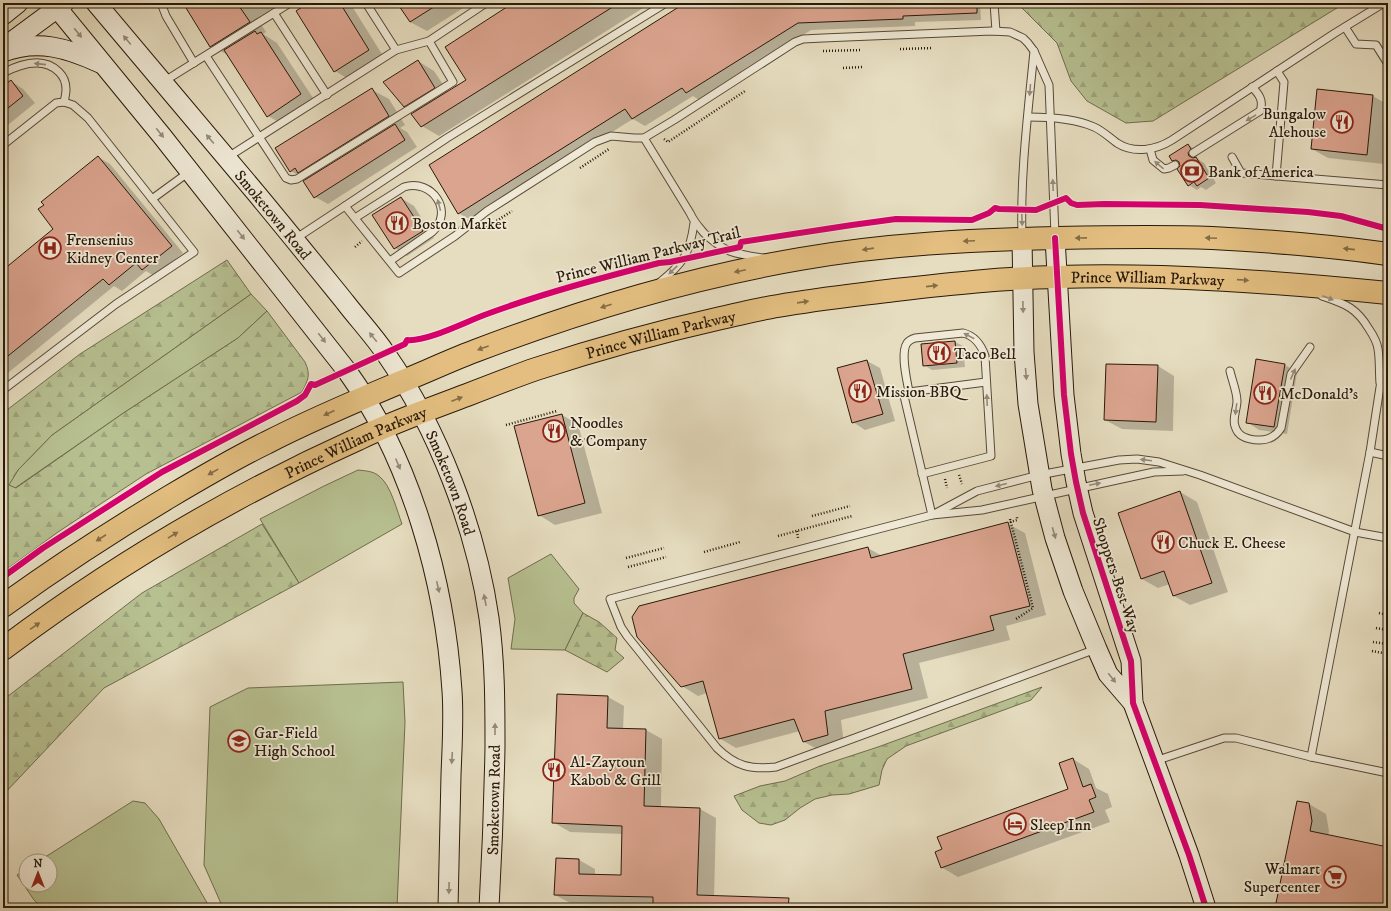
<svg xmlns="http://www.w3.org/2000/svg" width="1391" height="911" viewBox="0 0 1391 911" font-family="'IM FELL DW Pica',serif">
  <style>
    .green { fill: #b7c091; stroke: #706c4d }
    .forest { fill: url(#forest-firs); stroke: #706c4d }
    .shadow { fill: #0003; fill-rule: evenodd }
    .building { fill: #dba48f; stroke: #291909 }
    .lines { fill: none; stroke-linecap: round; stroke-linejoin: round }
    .lane-casing { stroke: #584a37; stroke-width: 9 }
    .secondary-casing { stroke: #291909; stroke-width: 21 }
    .highway-casing { stroke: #291909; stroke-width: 24 }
    .path { stroke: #291909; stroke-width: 2.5; stroke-dasharray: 1 2; stroke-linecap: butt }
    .lane { stroke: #efe9d6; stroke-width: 7 }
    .secondary { stroke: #efe9d6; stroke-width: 19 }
    .highway { stroke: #e3be80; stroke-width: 22 }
    .cycleway-casing { stroke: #efe9d6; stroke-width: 8 }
    .cycleway { stroke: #d6006c; stroke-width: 6 }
    .oneway { fill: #968b7a }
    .oneway2 { fill: #866c44 }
    .labels { text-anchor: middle; stroke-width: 3.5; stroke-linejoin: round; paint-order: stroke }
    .poi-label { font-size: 16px; fill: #291909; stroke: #efe9d6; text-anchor: start }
    .street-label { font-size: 16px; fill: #291909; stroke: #efe9d6 }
  </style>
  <defs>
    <pattern id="forest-firs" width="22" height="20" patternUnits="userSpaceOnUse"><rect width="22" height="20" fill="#b7c091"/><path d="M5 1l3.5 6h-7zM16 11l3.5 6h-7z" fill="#9da47c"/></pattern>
  </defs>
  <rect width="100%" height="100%" fill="#e6ddc0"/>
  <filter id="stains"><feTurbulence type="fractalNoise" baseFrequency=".005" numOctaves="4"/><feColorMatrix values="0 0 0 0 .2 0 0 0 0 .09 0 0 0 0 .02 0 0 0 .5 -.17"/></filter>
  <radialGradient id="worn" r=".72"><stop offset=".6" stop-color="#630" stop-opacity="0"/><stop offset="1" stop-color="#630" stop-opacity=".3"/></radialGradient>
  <!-- green -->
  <g class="green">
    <polygon points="251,294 267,311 238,338 122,414 15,488 8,485 18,470 52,435"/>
    <path d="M358 470C366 471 373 471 379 476 391 485 397 511 402 524L299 583 260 519 324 486Z"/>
    <polygon points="551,554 579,589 574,598 574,603 583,613 565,650 511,649 515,619 508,578"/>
    <polygon points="403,682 405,722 397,908 223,908 204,865 210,707 248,688"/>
    <polygon points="133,801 145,803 159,819 210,908 43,908 34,900 17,875 26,869 26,885 50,885 50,861 39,861"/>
  </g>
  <!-- forest -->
  <g class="forest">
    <polygon points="1017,3 1345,3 1153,121 1126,123 1087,101 1071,81 1057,43"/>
    <path d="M227 260 251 294 52 435 18 470 9 485 16 488 122 414 238 338 267 311 305 362C311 375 308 380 302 392L146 474 58 532 3 572V413L80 354Z"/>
    <polygon points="262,524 299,583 104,688 3,795 3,700 142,593"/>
    <polygon points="583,613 599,622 617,638 615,650 624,658 607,672 565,650"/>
    <polygon points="1042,687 1031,700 906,746 887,759 882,770 879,785 849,794 832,795 815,799 800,808 785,820 771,825 759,823 742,810 734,796 760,786 785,781 820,766 878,747"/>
  </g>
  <!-- shadow -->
  <g class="shadow">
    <polygon points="184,3 281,3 257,18 266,32 263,34 277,43 317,104 284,125 268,116 228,55 211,46"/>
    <polygon points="310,3 350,3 385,59 352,81 335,71"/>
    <polygon points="398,3 471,3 427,31 410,22"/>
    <polygon points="515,3 651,3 439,136 422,126 412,115 416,112 405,106 418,61 434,71 448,92 467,80"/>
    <polygon points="687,3 980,3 981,20 915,22 915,26 811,30 699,100 693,96 645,126 633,119 471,220 458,213"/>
    <polygon points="11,81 23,89 35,103 3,129 3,88"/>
    <polygon points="372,90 389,99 405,125 400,128 407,132 417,147 328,204 315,197 307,180 291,171"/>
    <polygon points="1318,90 1373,96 1388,105 1388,121 1384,164 1328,158 1312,149"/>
    <path d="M1188 145 1196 150 1198 154 1196 158 1204 163 1216 183 1206 190 1201 187 1197 190 1189 185 1181 165 1173 160ZM1198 179 1199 180 1191 185V183Z"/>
    <polygon points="98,157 110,164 183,253 154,276 146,271 122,291 114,286 3,377 3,271 54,229"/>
    <polygon points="401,198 414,206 434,238 407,256 395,248"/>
    <polygon points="955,342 963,346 965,367 932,370 924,365"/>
    <polygon points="867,361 880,368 895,421 865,430 853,422 839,369"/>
    <polygon points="1285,365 1297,372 1287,434 1259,430 1247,422"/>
    <polygon points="1158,366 1174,376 1173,431 1122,429 1105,420"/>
    <polygon points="562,415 578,424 602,513 555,525 539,515"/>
    <polygon points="1180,492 1197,502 1228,592 1190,605 1174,596 1170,584 1158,588 1142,579"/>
    <polygon points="1008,524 1025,533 1046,615 1006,626 1010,640 919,663 928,698 841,720 844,744 821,751 804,742 800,731 736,748 719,738 707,693 698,696 682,686 868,548 882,556"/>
    <polygon points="608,697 624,706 623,730 646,730 662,739 661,807 700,809 716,818 714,897 788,908 654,908 654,906 572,904 555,895 557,859 579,860 595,869 595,875 622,876 623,834 570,832 553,822"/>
    <polygon points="1073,759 1089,769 1096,788 1108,794 1112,807 1105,810 1110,822 958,877 941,867 1069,790"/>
    <polygon points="1309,804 1326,814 1329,831 1328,836 1388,848 1388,908 1276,908"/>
  </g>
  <!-- building -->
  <g class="building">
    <polygon points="183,3 237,3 250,22 210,47"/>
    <polygon points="308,3 340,3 369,50 334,72 296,11"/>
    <polygon points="397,3 440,3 410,22"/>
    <polygon points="513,3 619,3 421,127 411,114 466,80 445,47"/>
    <polygon points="685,3 977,3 977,13 903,16 903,19 798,23 686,93 682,88 632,119 625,109 458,214 429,165"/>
    <polygon points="255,31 257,34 261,32 301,94 267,117 224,50"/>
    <polygon points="418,60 435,88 404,107 383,82"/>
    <polygon points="11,80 23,96 3,112 3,86"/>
    <polygon points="372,88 389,116 298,173 295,168 290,172 275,148"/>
    <polygon points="1317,89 1373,95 1367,155 1311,149"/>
    <polygon points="395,124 405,140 314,198 303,181"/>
    <polygon points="1188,144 1191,149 1188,153 1189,156 1193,158 1196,157 1209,178 1197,186 1194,182 1188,186 1177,169 1180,166 1179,162 1176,160 1172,161 1169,156"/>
    <polygon points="98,156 172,246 142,270 136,263 109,285 103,279 3,360 3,270 53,229 38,209 44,205 41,202"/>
    <polygon points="401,197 423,231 394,249 372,215"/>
    <polygon points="955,341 957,363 923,366 921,344"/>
    <polygon points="1256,359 1285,364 1274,427 1246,423"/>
    <polygon points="867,360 883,414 852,423 837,368"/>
    <polygon points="1106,364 1158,365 1156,422 1104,420"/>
    <polygon points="562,414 585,503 538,516 514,426"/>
    <polygon points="1180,491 1212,583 1173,596 1164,571 1141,579 1118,513"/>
    <polygon points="1008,522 1030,606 990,616 994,630 903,654 912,689 825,711 828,735 803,742 794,719 719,739 703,681 681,687 637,637 632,617 639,606 868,547 871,558"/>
    <polygon points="557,694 608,696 607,728 646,729 644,806 700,808 697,895 789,898 788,908 653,908 653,897 554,895 556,858 579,859 579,874 621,875 622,826 552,823"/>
    <polygon points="1073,758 1083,787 1091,784 1096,797 1089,800 1094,812 941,868 935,852 942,849 937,837 1068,789 1059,763"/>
    <polygon points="1297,801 1309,803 1312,821 1310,831 1388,847 1388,908 1275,908"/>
  </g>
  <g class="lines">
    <!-- lane casing -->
    <g class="lane-casing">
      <g id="lane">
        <polyline points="161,3 166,16 194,63"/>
        <polyline points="366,3 396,50"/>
        <polyline points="994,3 996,31"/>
        <polyline points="274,13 327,95"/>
        <polyline points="1345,27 1356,44 1376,45 1388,64"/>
        <polyline points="206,56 286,178 291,180 297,179 453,82 429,41"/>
        <path d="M3 73C20 64 43 56 59 72 63 76 66 83 66 89 66 93 65 98 64 102"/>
        <polyline points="163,82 290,3"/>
        <path d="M1028 117C1049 117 1074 118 1094 127 1103 131 1110 138 1117 143 1134 154 1156 150 1172 140L1335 33 1384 3"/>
        <path d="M644 138 690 213C694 222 698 226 704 233 725 253 735 254 763 258"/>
        <polyline points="3,145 56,103 64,102 73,105 88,118 194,252 116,304 3,390"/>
        <polyline points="1150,149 1153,160 1164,169 1169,168 1175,165"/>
        <path d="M1193 153 1260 111C1264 101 1259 94 1252 87"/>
        <polyline points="228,157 396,50 429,41 486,3"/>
        <polyline points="1232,157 1241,173 1388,185"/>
        <polyline points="1276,176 1284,82 1277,71"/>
        <polyline points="152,199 189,172"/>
        <polyline points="345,206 447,138 666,3"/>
        <path d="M355 218 404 187C432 178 455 212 432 232L390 261"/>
        <path d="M1022 237C1020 175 1028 113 1034 51"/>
        <polyline points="295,239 345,206 399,273 455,236 487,211 595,142 611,136 634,138 644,138 674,120 795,42 803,39 823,38 992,31 1010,32 1023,38 1028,43 1034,51 1049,85 1055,235"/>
        <path d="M659 283C684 263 690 253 694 223"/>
        <path d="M1322 296C1345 304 1356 307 1369 329 1373 335 1377 341 1378 349 1380 360 1379 372 1380 383"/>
        <path d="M1230 371C1232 380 1237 392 1237 401 1237 409 1232 419 1235 426 1238 438 1250 440 1260 440 1270 440 1276 436 1281 428L1291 374 1310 347"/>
        <path d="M909 392C907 380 900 353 907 343 909 340 912 339 915 338L963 333C975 336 981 344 985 356L991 456 922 474"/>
        <polyline points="1370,452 1388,456"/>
        <polyline points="936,513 977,491 1039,475 1119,460 1137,459 1159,462 1200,475 1355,532 1388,538"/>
        <polyline points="932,515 904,396 909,392 986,382"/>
        <path d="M1096 649 776 767C751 770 735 766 717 748L627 636 621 627 610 599 932 515 982 510 1117 480 1154 472 1183 471"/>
        <polyline points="1311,757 1370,452 1380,387 1388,364"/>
        <polyline points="1155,761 1224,738 1236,738 1311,757 1388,773"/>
      </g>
    </g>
    <!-- secondary casing -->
    <g class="secondary-casing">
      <g id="secondary">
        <path d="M53 3 162 136 347 371C411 460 445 582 452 691 454 719 452 747 451 775 450 819 449 864 448 908"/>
        <path id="s1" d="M96 3C149 66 203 130 256 193 286 229 315 265 345 302 358 319 374 336 386 354 438 429 476 528 489 618 495 661 495 704 495 747 494 801 492 855 489 908"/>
        <polyline points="3,15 18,3"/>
        <polyline points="3,48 64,3"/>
        <path d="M3 52C38 39 67 48 100 63"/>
        <polyline points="1055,238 1064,395 1071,454 1076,482 1083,513 1131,661 1133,703 1189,855 1206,908"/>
        <polyline points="1022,239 1024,352 1028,404 1042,489 1055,538 1073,591 1097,649 1108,674 1133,703"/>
      </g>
    </g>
    <!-- highway casing -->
    <g class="highway-casing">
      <g id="highway">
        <path d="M3 606C57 567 112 531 169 497 201 478 233 459 266 443 318 416 373 394 427 371 443 364 459 357 475 351 580 311 689 278 800 259 885 244 971 240 1057 238 1109 237 1160 236 1212 238 1271 241 1330 246 1388 254"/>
        <path id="s2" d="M3 649C113 566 232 496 358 439 393 422 430 409 467 395 490 386 513 377 536 369 597 349 659 332 721 318 740 314 759 309 778 306 817 299 856 295 895 290 949 284 1003 278 1057 277 1168 274 1278 282 1388 293"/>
      </g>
    </g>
    <!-- path -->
    <g class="path">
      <polyline points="900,49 933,48"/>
      <polyline points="823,51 862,50"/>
      <polyline points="843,68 863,67"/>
      <polyline points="664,139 668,142 745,91"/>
      <polyline points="580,168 609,149"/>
      <polyline points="484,229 512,211"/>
      <polyline points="355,247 362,241"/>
      <polyline points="506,425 557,411"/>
      <polyline points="576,442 594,437"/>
      <polyline points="959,475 962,484"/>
      <polyline points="945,479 947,488"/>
      <polyline points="812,516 850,506"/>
      <polyline points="1010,519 1033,608 1016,619"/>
      <polyline points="1010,522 1017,520 1017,517"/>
      <polyline points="797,531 798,538"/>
      <polyline points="778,536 852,516"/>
      <polyline points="704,552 740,542"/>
      <polyline points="626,558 664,548"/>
      <polyline points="628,567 666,557"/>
      <polyline points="1379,613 1388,615"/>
      <polyline points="1376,628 1388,630"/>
      <polyline points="1373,642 1388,644"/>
      <polyline points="1372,651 1388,654"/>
    </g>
    <!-- lane -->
    <use href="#lane" class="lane"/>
    <!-- secondary -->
    <use href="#secondary" class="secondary"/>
    <!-- highway -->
    <use href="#highway" class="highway"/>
    <!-- cycleway casing -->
    <g class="cycleway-casing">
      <g id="cycleway">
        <polyline points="1055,238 1064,395 1071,454 1076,482 1083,513 1131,661 1133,703 1189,855 1206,908"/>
        <path d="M3 577 43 548 162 472 297 401 305 395 311 384 315 385 405 344 407 340C427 342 467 321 487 314 544 293 601 278 659 263L670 262 740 247 741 242 852 225 896 219 972 220 989 213 995 208 999 209 1036 210 1066 198 1071 203 1077 205 1104 204 1200 205 1308 212 1341 216 1388 229"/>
      </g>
    </g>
    <!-- cycleway -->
    <use href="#cycleway" class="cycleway"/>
  </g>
  <!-- one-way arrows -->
  <defs><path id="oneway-solid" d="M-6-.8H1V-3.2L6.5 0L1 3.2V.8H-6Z"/></defs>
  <g class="oneway">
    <use href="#oneway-solid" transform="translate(78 33) rotate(51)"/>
    <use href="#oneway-solid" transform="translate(127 40) rotate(-130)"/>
    <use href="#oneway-solid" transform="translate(40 64) rotate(-174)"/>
    <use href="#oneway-solid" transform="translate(1030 90) rotate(95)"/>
    <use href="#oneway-solid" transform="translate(1251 118) rotate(149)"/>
    <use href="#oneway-solid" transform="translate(160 133) rotate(51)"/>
    <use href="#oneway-solid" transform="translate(210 139) rotate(-130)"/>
    <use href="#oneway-solid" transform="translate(1159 165) rotate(-140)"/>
    <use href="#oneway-solid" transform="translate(1053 185) rotate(-92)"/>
    <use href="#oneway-solid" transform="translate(439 205) rotate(-105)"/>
    <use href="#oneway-solid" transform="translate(1022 220) rotate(88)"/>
    <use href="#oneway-solid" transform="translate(241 235) rotate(52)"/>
    <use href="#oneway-solid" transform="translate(673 270) rotate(136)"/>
    <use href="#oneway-solid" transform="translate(1328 298) rotate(21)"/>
    <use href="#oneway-solid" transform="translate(1023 307) rotate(89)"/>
    <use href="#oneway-solid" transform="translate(969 336) rotate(-153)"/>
    <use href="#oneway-solid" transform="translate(373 337) rotate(-129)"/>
    <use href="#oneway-solid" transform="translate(322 338) rotate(52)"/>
    <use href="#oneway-solid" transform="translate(1026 374) rotate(85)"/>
    <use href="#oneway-solid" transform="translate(1293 374) rotate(-66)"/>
    <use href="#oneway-solid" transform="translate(987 400) rotate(-92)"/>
    <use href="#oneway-solid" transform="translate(1236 409) rotate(98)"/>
    <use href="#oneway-solid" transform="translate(1146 460) rotate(-173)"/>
    <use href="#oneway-solid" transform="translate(398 464) rotate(67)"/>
    <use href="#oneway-solid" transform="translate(1095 484) rotate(-12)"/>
    <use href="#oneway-solid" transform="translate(1001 485) rotate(166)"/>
    <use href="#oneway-solid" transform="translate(1054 533) rotate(74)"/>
    <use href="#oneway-solid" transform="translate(438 587) rotate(77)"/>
    <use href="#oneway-solid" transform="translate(485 600) rotate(-101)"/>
    <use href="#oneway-solid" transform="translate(1112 678) rotate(51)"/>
    <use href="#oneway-solid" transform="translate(495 729) rotate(-90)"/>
    <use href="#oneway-solid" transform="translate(452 758) rotate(93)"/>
    <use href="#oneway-solid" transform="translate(449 888) rotate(91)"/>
  </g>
  <g class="oneway2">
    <use href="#oneway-solid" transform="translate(1081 238) rotate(179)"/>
    <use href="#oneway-solid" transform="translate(1211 238) rotate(-178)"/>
    <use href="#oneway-solid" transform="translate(969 241) rotate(177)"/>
    <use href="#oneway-solid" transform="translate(868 249) rotate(172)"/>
    <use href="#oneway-solid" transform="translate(1349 249) rotate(-174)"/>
    <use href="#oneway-solid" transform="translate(740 271) rotate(168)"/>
    <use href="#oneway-solid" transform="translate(1243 280) rotate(4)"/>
    <use href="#oneway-solid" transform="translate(932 286) rotate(-6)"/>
    <use href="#oneway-solid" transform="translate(803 302) rotate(-8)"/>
    <use href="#oneway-solid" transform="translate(606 306) rotate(162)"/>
    <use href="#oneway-solid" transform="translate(483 348) rotate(160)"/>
    <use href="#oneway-solid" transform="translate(457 399) rotate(-21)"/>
    <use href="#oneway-solid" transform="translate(329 413) rotate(155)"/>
    <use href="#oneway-solid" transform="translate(213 472) rotate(151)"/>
    <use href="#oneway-solid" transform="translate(173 535) rotate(-31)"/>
    <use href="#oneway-solid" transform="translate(101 538) rotate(147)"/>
    <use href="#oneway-solid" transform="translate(35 626) rotate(-35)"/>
  </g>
  <!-- icons -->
  <defs>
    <g id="restaurant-ring" transform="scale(1.15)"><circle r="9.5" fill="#efe9d6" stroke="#8f2418" stroke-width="1.5"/><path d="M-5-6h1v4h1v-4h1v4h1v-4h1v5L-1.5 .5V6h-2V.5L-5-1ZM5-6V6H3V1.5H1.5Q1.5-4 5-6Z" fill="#8f2418"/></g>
    <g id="bank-ring" transform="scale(1.15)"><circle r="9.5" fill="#efe9d6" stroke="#8f2418" stroke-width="1.5"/><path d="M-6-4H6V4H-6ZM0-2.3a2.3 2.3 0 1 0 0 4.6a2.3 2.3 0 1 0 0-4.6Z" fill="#8f2418"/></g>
    <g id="hospital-ring" transform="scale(1.15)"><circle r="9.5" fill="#efe9d6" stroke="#8f2418" stroke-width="1.5"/><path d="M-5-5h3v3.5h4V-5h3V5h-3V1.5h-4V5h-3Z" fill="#8f2418"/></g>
    <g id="school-ring" transform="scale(1.15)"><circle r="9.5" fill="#efe9d6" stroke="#8f2418" stroke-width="1.5"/><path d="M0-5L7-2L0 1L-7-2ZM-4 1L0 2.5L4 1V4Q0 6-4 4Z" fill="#8f2418"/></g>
    <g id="hotel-ring" transform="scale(1.15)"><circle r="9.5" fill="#efe9d6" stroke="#8f2418" stroke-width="1.5"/><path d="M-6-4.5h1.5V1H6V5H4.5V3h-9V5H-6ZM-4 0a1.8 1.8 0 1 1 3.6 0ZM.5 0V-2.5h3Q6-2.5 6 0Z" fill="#8f2418"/></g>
    <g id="supermarket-ring" transform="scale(1.15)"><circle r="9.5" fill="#efe9d6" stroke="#8f2418" stroke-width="1.5"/><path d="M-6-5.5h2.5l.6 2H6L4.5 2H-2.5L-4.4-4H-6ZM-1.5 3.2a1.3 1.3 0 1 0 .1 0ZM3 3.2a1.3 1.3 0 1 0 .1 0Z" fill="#8f2418"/></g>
  </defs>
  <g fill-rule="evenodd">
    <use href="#restaurant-ring" x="1342" y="122"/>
    <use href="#bank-ring" x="1192" y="171"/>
    <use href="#restaurant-ring" x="397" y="223"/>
    <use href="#hospital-ring" x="50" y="248"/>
    <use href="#restaurant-ring" x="939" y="353"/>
    <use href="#restaurant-ring" x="860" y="391"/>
    <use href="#restaurant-ring" x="1265" y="393"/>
    <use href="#restaurant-ring" x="554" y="431"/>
    <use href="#restaurant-ring" x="1163" y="542"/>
    <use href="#school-ring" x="239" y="741"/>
    <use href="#restaurant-ring" x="554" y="770"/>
    <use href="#hotel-ring" x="1015" y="824"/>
    <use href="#supermarket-ring" x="1335" y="877"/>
  </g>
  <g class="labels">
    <!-- poi labels -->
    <g class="poi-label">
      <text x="1326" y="119" text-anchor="end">Bungalow<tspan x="1326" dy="18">Alehouse</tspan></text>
      <text x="1208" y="177">Bank of America</text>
      <text x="412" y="229">Boston Market</text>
      <text x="66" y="245">Frensenius<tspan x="66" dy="18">Kidney Center</tspan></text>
      <text x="954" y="359">Taco Bell</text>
      <text x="876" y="397">Mission BBQ</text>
      <text x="1280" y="399">McDonald's</text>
      <text x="570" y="428">Noodles<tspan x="570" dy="18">&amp; Company</tspan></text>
      <text x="1178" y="548">Chuck E. Cheese</text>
      <text x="254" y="738">Gar-Field<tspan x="254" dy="18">High School</tspan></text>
      <text x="570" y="767">Al-Zaytoun<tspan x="570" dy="18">Kabob &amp; Grill</tspan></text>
      <text x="1030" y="830">Sleep Inn</text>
      <text x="1320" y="874" text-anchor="end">Walmart<tspan x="1320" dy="18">Supercenter</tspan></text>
    </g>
    <!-- street labels -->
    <g class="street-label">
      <text dy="6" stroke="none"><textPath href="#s1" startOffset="276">Smoketown Road</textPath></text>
      <text transform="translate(648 254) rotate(-14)" y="6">Prince William Parkway Trail</text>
      <text dy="6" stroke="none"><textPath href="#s2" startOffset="1226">Prince William Parkway</textPath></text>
      <text dy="6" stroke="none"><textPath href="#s2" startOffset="734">Prince William Parkway</textPath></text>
      <text dy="6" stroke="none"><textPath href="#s2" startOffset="410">Prince William Parkway</textPath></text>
      <text dy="6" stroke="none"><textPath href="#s1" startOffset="600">Smoketown Road</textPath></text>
      <text transform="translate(1117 575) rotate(72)" y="6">Shoppers Best Way</text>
      <text transform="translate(493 800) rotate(-89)" y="6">Smoketown Road</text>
    </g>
  </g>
  <!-- margin -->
  <rect width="1391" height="911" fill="none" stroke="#e6ddc0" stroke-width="16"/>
  <rect x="4" y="4" width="1383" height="903" fill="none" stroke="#291909" stroke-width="2"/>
  <rect x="8" y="8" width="1375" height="895" fill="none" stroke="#291909"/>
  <!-- north arrow -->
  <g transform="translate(38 873)"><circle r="19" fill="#efe9d6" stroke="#a09684"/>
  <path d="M0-3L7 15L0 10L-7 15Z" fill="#8f2418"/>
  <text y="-6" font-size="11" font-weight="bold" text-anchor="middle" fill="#291909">N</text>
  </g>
  <rect width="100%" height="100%" filter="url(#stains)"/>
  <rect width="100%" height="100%" fill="url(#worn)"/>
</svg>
